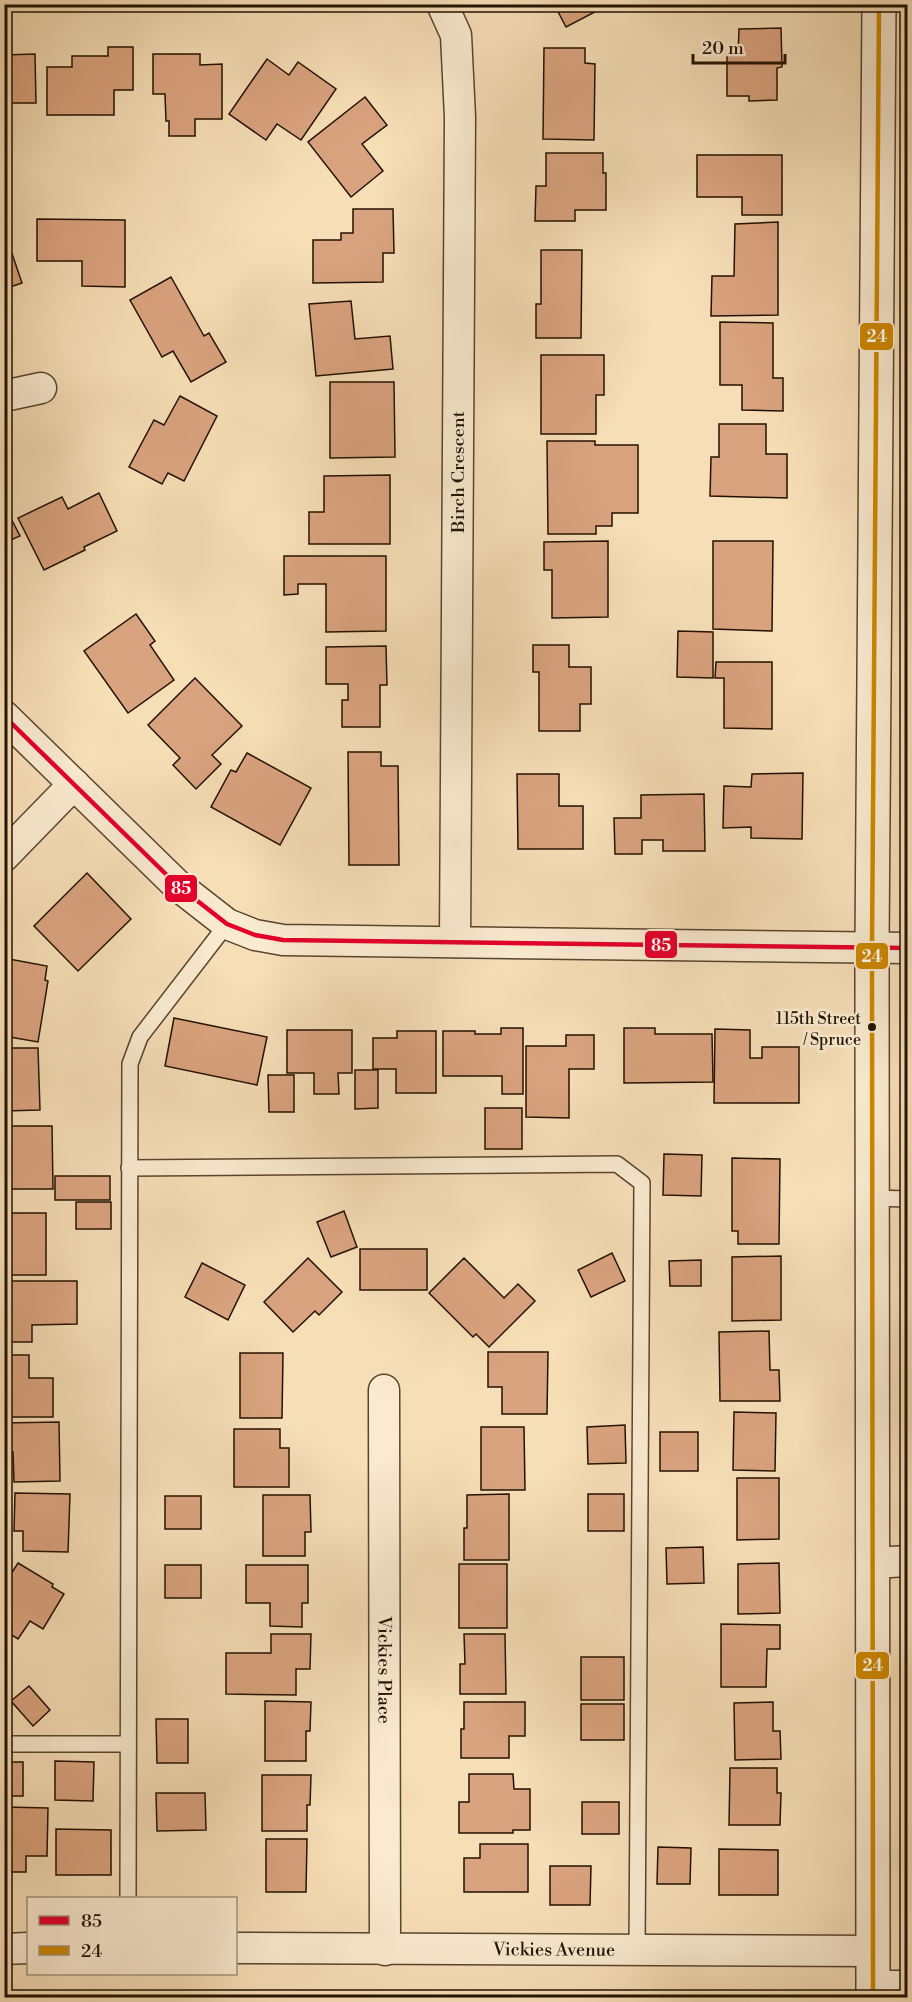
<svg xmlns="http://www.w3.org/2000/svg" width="912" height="2002" viewBox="0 0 912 2002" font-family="'Libre Bodoni',serif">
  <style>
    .building { fill: #daa37f; stroke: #231200; stroke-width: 1.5 }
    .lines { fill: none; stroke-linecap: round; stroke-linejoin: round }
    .service-casing { stroke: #58452e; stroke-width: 18 }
    .minor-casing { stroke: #58452e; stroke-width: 33 }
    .tertiary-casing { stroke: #58452e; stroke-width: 36 }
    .service { stroke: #f9ead0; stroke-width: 15 }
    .minor { stroke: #f9ead0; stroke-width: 30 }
    .tertiary { stroke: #f9ead0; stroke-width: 33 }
    .bus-1-casing { stroke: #f9ead0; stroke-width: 9 }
    .bus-2-casing { stroke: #f9ead0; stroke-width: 9 }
    .bus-1 { stroke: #e4002b; stroke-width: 4.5 }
    .bus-2 { stroke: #cd8800; stroke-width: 4.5 }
    .bus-dot { fill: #231200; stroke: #f9ead0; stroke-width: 2 }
    .labels { text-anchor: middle; stroke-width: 5; stroke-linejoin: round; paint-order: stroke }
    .bus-label { font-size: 16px; fill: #231200; stroke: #f9ead0; text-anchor: end }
    .street-label { font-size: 18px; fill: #231200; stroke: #f9ead0 }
    .line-badge { stroke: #f9ead0; stroke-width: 2 }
    .badge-label { font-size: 16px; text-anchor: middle; font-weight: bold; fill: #fff }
  </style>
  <rect width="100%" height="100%" fill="#f6deb7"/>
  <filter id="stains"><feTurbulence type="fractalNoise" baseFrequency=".00333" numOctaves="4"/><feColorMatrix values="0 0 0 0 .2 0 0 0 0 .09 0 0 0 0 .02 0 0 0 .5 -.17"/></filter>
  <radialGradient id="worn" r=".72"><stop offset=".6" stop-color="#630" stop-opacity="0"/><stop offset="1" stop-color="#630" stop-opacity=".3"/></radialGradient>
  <!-- building -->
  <g class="building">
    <polygon points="554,4 610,4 566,27"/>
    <polygon points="781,28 782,67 777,68 777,100 749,101 749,96 727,96 727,55 738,55 739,29"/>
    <polygon points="108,47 133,47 133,90 114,90 114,115 47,115 47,67 72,67 72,56 108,56"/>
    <polygon points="544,48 585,48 585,63 595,64 594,140 543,139"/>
    <polygon points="35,54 36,103 4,103 4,55"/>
    <polygon points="153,54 200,54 200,65 222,64 222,119 195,119 195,136 169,136 169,121 166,121 165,94 153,94"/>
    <polygon points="267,59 289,75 298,62 336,89 301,140 277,124 266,140 229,114"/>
    <polygon points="365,97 387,125 362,144 383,171 351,197 308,142"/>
    <polygon points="546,153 603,153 603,173 606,173 606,210 575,210 575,221 535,221 536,186 546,186"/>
    <polygon points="697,155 782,155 782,215 742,215 742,197 697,197"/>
    <polygon points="353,209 393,209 394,253 383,253 383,282 313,283 313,240 341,240 341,233 353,233"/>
    <polygon points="37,219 125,220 125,287 82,286 82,261 37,261"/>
    <polygon points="778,222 778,315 711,316 712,276 734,276 735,224"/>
    <polygon points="4,230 22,283 4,289"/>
    <polygon points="541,250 582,250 581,338 536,338 536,304 541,304"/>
    <polygon points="171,277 204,336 209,333 226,362 191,382 173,351 162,357 130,300"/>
    <polygon points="351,301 355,339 390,336 393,369 316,376 309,304"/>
    <polygon points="720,322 773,323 773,378 783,378 783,411 742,410 742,385 720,385"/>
    <polygon points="541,355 604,355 604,395 596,395 596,434 541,434"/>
    <polygon points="330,382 394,382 395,457 330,458"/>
    <polygon points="180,396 217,416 184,481 168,473 162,484 129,467 154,420 164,425"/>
    <polygon points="719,424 766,424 766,454 787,454 787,498 710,496 711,457 719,457"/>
    <polygon points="547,441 595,441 595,445 638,445 638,513 612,513 612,526 596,526 596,534 548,534"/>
    <polygon points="390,475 390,544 309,544 309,512 324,512 324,476"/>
    <polygon points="99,493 117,531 84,547 85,550 44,570 18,518 62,497 68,509"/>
    <polygon points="4,505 20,536 4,543"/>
    <polygon points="608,541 608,617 552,618 552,570 544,570 544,542"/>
    <polygon points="713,541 773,541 772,631 713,629"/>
    <polygon points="284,556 386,556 386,631 326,632 326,584 298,584 298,594 284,595"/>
    <polygon points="136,614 155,641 150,645 174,680 128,713 84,651"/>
    <polygon points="678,631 713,632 713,678 677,677"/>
    <polygon points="533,645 569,645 569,667 591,667 591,704 580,704 580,731 539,731 539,672 533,672"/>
    <polygon points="386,646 387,685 380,685 380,727 342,727 342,700 348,700 348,684 326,684 326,647"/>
    <polygon points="716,662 772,662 772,729 724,728 724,678 715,678"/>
    <polygon points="195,678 242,726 212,755 221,764 196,789 173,765 180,758 148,725"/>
    <polygon points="348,752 381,752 381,766 398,766 399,865 349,865"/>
    <polygon points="247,753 311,788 280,845 211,807 231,770 236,772"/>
    <polygon points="803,773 802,839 751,838 751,827 723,828 724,786 751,787 752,774"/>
    <polygon points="517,774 559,774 559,806 583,806 583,849 518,849"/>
    <polygon points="704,794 705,851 663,851 663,840 642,840 642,854 615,854 614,818 641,818 641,795"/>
    <polygon points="87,873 131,919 78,971 34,926"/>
    <polygon points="9,959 47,966 45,980 48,981 38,1042 4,1036 4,973 7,974"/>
    <polygon points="174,1018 267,1037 257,1085 165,1066"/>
    <polygon points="501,1028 523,1028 523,1094 502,1094 502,1076 443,1076 443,1031 475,1031 475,1034 501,1034"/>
    <polygon points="624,1028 655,1028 655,1034 712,1034 713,1082 624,1083"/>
    <polygon points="715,1029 750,1030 750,1058 762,1058 762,1047 799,1047 799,1103 714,1103"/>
    <polygon points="287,1030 352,1030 352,1073 338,1073 339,1094 314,1094 314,1073 287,1073"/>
    <polygon points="397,1031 436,1031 436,1093 396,1093 396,1069 373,1069 373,1038 397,1038"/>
    <polygon points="566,1035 594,1035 594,1069 569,1069 569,1118 526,1117 526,1046 566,1046"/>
    <polygon points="4,1048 38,1048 40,1110 4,1111"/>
    <polygon points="355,1070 378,1070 378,1108 355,1109"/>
    <polygon points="268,1075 294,1075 294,1112 269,1112"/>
    <rect x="485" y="1108" width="37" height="41"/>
    <polygon points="4,1126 52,1126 53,1189 5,1189"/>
    <polygon points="664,1154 702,1155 701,1196 663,1195"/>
    <polygon points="732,1158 780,1159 779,1244 738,1244 738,1231 732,1231"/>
    <rect x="55" y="1176" width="55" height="24"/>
    <rect x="76" y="1202" width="35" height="27"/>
    <polygon points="344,1211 357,1247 331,1257 317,1222"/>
    <rect x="4" y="1213" width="42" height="62"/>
    <rect x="360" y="1249" width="67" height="41"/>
    <polygon points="612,1253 625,1281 591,1297 578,1270"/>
    <polygon points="781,1256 781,1320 732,1321 732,1257"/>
    <polygon points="308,1258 342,1292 319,1315 315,1311 293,1332 264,1302"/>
    <polygon points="464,1258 504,1298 518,1284 535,1301 489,1347 476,1334 473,1337 429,1293"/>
    <polygon points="701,1260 701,1286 670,1286 669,1261"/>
    <polygon points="202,1263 245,1285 228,1320 185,1297"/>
    <polygon points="6,1281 77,1281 77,1324 32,1325 32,1342 4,1342"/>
    <polygon points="769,1331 770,1370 779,1370 780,1401 720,1401 719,1332"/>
    <polygon points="488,1352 548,1352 547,1414 502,1414 502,1387 488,1387"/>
    <polygon points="240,1353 283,1353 282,1418 240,1418"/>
    <polygon points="4,1355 29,1355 29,1378 53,1378 53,1417 4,1417"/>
    <polygon points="734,1412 776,1413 775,1471 733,1470"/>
    <polygon points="59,1422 60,1481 14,1482 13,1452 4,1452 4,1423"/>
    <polygon points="625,1425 626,1463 588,1464 587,1427"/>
    <polygon points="481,1427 524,1427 525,1490 481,1490"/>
    <polygon points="234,1429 280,1429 280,1448 289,1448 289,1487 234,1487"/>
    <rect x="660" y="1432" width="38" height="39"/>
    <polygon points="737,1478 779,1478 779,1539 737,1540"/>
    <polygon points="15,1493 70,1494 68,1552 23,1551 23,1531 14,1531"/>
    <polygon points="509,1494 509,1560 464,1560 464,1528 467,1528 467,1495"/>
    <rect x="588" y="1494" width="36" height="37"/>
    <polygon points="263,1495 310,1495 311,1532 305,1532 305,1556 263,1556"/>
    <rect x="165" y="1496" width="36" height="33"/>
    <polygon points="703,1547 704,1583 667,1584 666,1548"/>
    <polygon points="18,1563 53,1584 52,1587 64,1594 43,1629 30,1621 18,1639 4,1630 4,1585"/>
    <polygon points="779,1563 780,1613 738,1614 738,1564"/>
    <rect x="459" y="1564" width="48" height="64"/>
    <rect x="165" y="1565" width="36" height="33"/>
    <polygon points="246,1565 308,1565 308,1603 302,1603 302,1627 270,1626 270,1603 246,1603"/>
    <polygon points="721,1624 780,1625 780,1649 767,1649 766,1687 721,1687"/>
    <polygon points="271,1634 311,1634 310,1669 296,1669 296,1695 226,1694 226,1653 271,1653"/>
    <polygon points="464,1634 505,1634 506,1694 460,1694 460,1664 465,1664"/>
    <rect x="581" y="1657" width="43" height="43"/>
    <polygon points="29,1686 50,1710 33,1726 11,1701"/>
    <polygon points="265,1701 311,1702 310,1731 306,1731 306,1761 265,1761"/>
    <polygon points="464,1702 525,1702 525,1736 509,1736 509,1758 461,1758 461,1729 464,1729"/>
    <polygon points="773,1702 773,1731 780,1731 781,1759 735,1760 734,1703"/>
    <rect x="581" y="1704" width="43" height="36"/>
    <polygon points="156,1719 188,1719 188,1763 157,1763"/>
    <polygon points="55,1761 94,1762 93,1801 55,1800"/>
    <rect x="4" y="1762" width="19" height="34"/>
    <polygon points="730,1768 777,1768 777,1793 781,1793 780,1825 729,1825"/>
    <polygon points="469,1774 513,1774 514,1789 530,1789 530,1830 513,1830 513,1833 459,1833 459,1802 469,1802"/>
    <polygon points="262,1775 311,1775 310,1805 307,1805 307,1831 262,1831"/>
    <polygon points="156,1793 205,1793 206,1830 157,1831"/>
    <rect x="582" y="1802" width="37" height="32"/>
    <polygon points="4,1807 48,1808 47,1856 26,1856 26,1872 4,1872"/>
    <polygon points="56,1829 111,1830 111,1875 56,1875"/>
    <polygon points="266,1839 307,1839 306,1892 266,1892"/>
    <polygon points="480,1844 528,1844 528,1892 464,1892 464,1858 480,1858"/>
    <polygon points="658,1847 691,1848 690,1884 657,1884"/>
    <polygon points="719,1849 778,1850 778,1895 719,1895"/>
    <polygon points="550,1866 591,1866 590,1905 550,1905"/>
  </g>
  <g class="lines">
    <!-- service casing -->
    <g class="service-casing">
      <g id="service">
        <polyline points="129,1168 617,1164 642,1183 637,1950"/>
        <polyline points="872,1198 908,1199"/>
        <polyline points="4,1744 128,1744"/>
        <polyline points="128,1898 130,1064 140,1037 227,924"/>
      </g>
    </g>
    <!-- minor casing -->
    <g class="minor-casing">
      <g id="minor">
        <polyline points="442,4 456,35 460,117 455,942"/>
        <polyline points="4,396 41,388"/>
        <polyline points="4,716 177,885 227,924 255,935 283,940 908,948"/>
        <polyline points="4,856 74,784"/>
        <path id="s1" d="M384 1390 385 1950"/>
        <polyline points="872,1563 908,1561"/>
        <path id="s2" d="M236 1948 872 1951"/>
        <polyline points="4,1949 28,1948"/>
        <polyline points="873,1986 908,1986"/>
      </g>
    </g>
    <!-- tertiary casing -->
    <g class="tertiary-casing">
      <polyline id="tertiary" points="873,1998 872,947 879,4"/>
    </g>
    <!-- service -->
    <use href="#service" class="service"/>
    <!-- minor -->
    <use href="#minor" class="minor"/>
    <!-- tertiary -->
    <use href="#tertiary" class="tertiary"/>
    <!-- bus-1 casing -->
    <g class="bus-1-casing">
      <polyline id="bus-1" points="4,716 177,885 227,924 255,935 283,940 908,948"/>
    </g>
    <!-- bus-2 casing -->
    <g class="bus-2-casing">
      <polyline id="bus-2" points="873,1998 872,947 879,4"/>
    </g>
    <!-- bus-1 -->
    <use href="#bus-1" class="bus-1"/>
    <!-- bus-2 -->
    <use href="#bus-2" class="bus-2"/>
  </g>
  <!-- markers -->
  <circle class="bus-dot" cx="872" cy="1027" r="5"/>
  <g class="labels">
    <!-- bus labels -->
    <g class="bus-label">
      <text x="861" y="1024">115th Street<tspan x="861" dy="21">/ Spruce</tspan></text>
    </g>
    <!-- street labels -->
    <g class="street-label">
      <text transform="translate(458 472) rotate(-90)" y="6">Birch Crescent</text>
      <text dy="6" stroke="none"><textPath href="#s1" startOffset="280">Vickies Place</textPath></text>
      <text dy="6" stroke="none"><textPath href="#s2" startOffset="318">Vickies Avenue</textPath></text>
    </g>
  </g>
  <g class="line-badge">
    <rect x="859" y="322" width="35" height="29" rx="6" fill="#cd8800"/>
    <rect x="164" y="874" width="34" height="29" rx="6" fill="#e4002b"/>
    <rect x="644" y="930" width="34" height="29" rx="6" fill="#e4002b"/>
    <rect x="855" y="942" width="34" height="28" rx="6" fill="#cd8800"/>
    <rect x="855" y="1651" width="35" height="29" rx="6" fill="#cd8800"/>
  </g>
  <g class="badge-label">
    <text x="877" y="342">24</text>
    <text x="181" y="894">85</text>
    <text x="661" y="951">85</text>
    <text x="872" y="962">24</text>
    <text x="873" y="1671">24</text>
  </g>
  <!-- margin -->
  <rect width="912" height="2002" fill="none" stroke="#f6deb7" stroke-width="24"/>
  <rect x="6" y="6" width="900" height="1990" fill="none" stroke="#231200" stroke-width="3"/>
  <rect x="12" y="12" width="888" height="1978" fill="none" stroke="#231200" stroke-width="1.5"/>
  <!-- legend -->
  <rect x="27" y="1897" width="210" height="78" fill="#f9ead0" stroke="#a3947d" stroke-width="1.5"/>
  <rect x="39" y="1916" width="30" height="9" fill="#e4002b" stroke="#a3947d" stroke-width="1.5"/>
  <text x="81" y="1927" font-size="18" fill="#231200">85</text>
  <rect x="39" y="1946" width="30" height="9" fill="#cd8800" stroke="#a3947d" stroke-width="1.5"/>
  <text x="81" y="1957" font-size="18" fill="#231200">24</text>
  <!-- scale -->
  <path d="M693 54v9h92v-9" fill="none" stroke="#231200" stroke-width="3"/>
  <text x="702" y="54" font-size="18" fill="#231200" stroke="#f9ead0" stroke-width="4.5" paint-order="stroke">20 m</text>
  <rect width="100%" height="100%" filter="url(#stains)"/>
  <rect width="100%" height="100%" fill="url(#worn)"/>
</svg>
